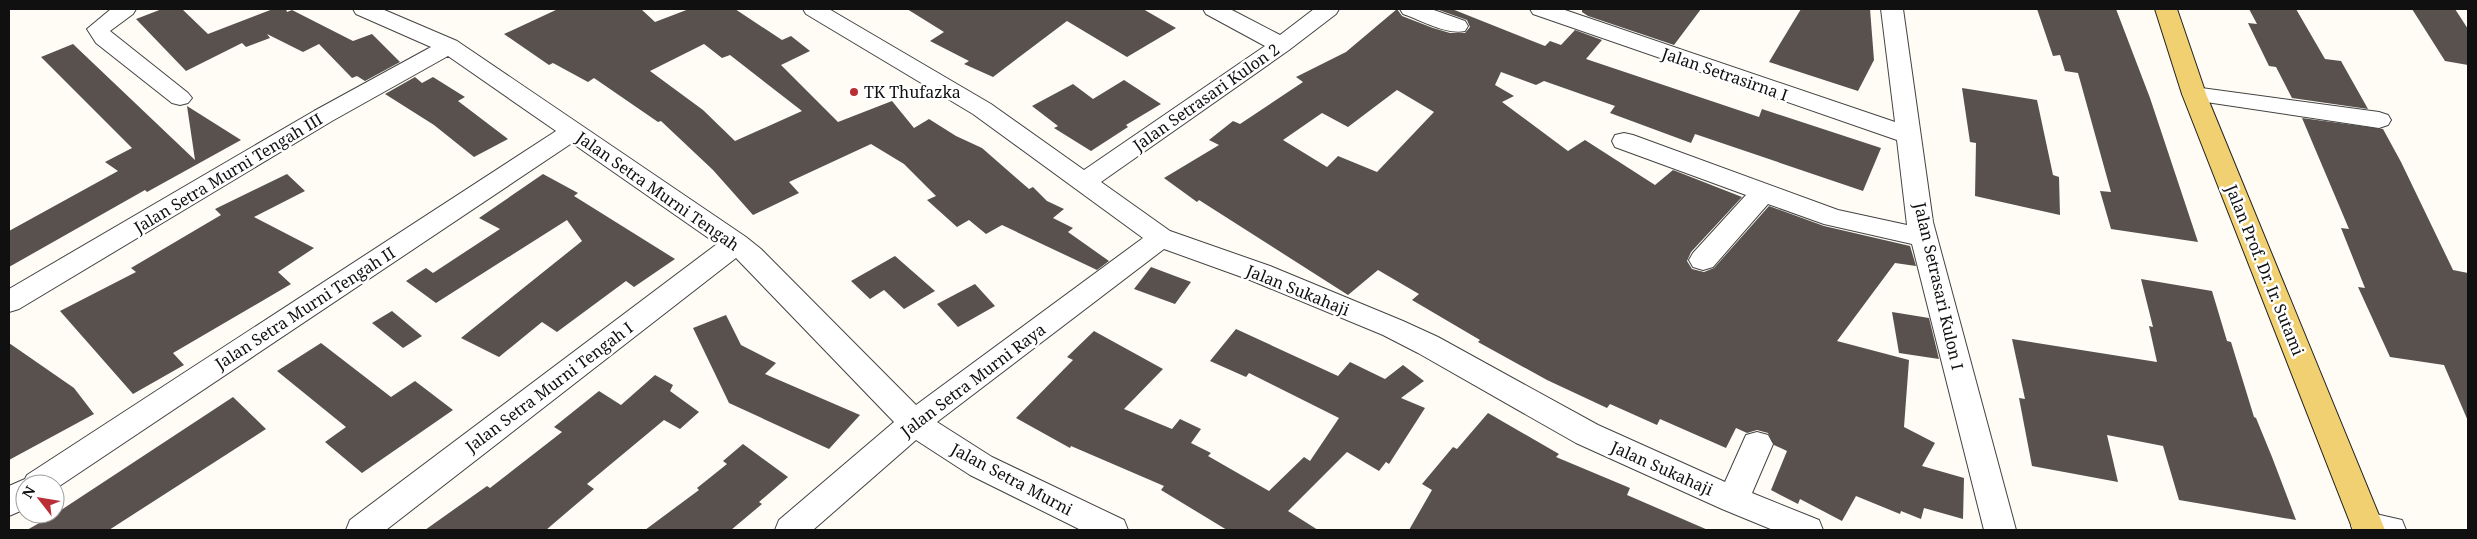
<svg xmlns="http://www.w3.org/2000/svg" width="2477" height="539" viewBox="0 0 2477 539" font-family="'Noto Serif',serif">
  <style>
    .building { fill: #58514d; fill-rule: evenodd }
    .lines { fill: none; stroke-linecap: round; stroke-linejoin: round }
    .minor-casing { stroke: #434343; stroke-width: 2 }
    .major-casing { stroke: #212121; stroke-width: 2 }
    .minor { fill: #fff; fill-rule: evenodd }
    .major { fill: #f1d071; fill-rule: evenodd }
    .poi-dot { fill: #ba2e36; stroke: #fff; stroke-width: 2 }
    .labels { text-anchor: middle; stroke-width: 5; stroke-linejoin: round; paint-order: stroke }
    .street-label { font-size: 16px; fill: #101010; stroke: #fff }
    .poi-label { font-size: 16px; fill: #101010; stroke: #fff; text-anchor: start }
  </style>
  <rect width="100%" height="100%" fill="#fefcf4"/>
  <!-- building -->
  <g class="building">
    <polygon points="162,9 182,9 208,34 273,9 286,9 287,12 292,10 353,41 372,34 400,62 365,81 357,76 352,78 319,44 303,52 267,34 270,38 246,47 242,43 186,71 136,19"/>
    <path d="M558 9H641L655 22 689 9H735L782 40 791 36 810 51 781 65 838 122 892 101 914 128 929 119 956 136 982 148 1029 189 1033 187 1047 201 1064 209 1053 218 1073 228 1068 232 1109 261 1097 270 1002 225 986 234 969 220 957 227 927 200 936 196 904 164 871 144 789 182 799 193 753 215 713 170 661 121 658 122 594 78 588 82 553 63 549 65 504 34ZM704 44 722 58 730 55 802 111 735 141 703 110 650 71Z"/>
    <polygon points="907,9 1143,9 1176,28 1127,57 1067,21 993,77 964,64 969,61 930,41 944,32"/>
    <path d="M1397 9 1402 16 1433 28 1450 33H1465L1470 27 1467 20 1436 9H1452L1545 46 1550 41 1561 45 1575 30 1602 40 1586 59 1759 117 1762 109 1881 148 1863 191 1695 134 1691 143 1610 113 1615 106 1544 81 1536 85 1501 72 1495 85 1514 96 1502 102 1568 151 1585 140 1655 185 1673 170 1742 197 1691 252 1687 261 1692 269 1704 272 1714 268 1769 206 1824 226 1910 246 1916 266 1895 263 1837 341 1909 360 1904 427 1935 443 1922 466 1964 478 1963 519 1924 508 1921 519 1901 511 1900 514 1856 496 1842 521 1800 499 1798 504 1771 490 1787 451 1774 445 1768 433 1757 430 1747 433 1736 428 1726 448 1660 419 1657 425 1610 404 1607 408 1547 380 1478 342 1480 340 1412 300 1419 294 1378 270 1348 295 1199 200 1197 202 1164 178 1219 145 1209 140 1233 121 1240 124 1303 82 1296 77 1346 52ZM1397 90 1434 112 1377 172 1338 156 1327 167 1283 140 1322 113 1348 127Z"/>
    <polygon points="1582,9 1701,9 1674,45 1588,16 1582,12"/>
    <polygon points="1801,9 1870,9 1874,60 1858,91 1769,62"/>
    <polygon points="2037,9 2116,9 2150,98 2198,242 2111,229 2100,191 2111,192 2078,73 2065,71 2060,55 2053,56"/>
    <polygon points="2249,9 2296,9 2325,59 2341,61 2368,109 2292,98 2276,67 2269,66 2248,23 2257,24"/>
    <polygon points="2412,9 2455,9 2468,29 2468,65 2445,61"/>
    <polygon points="73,44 195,160 187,106 241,140 147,192 145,190 9,267 9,231 118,171 105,162 132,148 41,57"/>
    <polygon points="415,77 422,83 433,77 465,97 458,101 508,139 474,157 434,125 385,94"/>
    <polygon points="1124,80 1161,104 1126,125 1128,127 1091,151 1054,128 1058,126 1032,106 1073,84 1093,99"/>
    <polygon points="1962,88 2037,100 2053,175 2059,177 2060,215 1975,196 1976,143 1970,142"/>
    <polygon points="2302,118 2383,129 2401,162 2453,270 2468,273 2468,421 2444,365 2390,357 2358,287 2365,288 2341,228 2349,229"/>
    <polygon points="287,174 305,191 254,217 314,248 278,272 291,284 173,353 184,365 133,394 60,311 136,272 131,268 221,215 215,209"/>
    <polygon points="543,174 578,193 574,196 675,259 634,287 626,281 557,332 542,322 499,357 461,338 582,241 567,220 436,303 406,281 426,268 433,273 500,229 479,218"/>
    <polygon points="895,256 935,291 904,309 884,290 870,299 851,281"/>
    <polygon points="1151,267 1191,282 1175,304 1134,289"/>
    <polygon points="2141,279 2212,291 2227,341 2231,342 2254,417 2256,418 2272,457 2296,520 2179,500 2163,446 2107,435 2118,482 2032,466 2019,398 2025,399 2012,339 2157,362 2149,326 2153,327"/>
    <polygon points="975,284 995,306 958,327 937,304"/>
    <polygon points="392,311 422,336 403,348 372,323"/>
    <polygon points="1892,312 1929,318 1939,359 1899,353"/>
    <polygon points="726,315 741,345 776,363 765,374 860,415 829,449 729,403 693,328"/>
    <polygon points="1236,329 1338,376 1350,362 1385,379 1403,365 1424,381 1401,398 1425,408 1389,464 1386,462 1379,471 1347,452 1288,511 1318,530 1227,530 1161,490 1164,486 1071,446 1070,448 1016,418 1073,360 1067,357 1094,331 1163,369 1124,409 1172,429 1180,419 1201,429 1191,443 1211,453 1208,456 1269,491 1304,457 1310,461 1339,418 1249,373 1246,377 1210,361"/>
    <polygon points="9,343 74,388 94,414 9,460"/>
    <polygon points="321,343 391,397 415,381 453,410 362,473 325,442 346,427 277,371"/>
    <polygon points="655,375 673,385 670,391 699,412 680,429 664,420 587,484 594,489 546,530 425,530 487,486 490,488 562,432 554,427 599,391 621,405"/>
    <polygon points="233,397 266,429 109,530 27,530 55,514"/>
    <polygon points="1488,413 1559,454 1556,457 1630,488 1627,495 1708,530 1409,530 1432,490 1422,484 1453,447 1457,449"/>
    <polygon points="743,444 788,477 759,502 762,504 731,530 645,530 699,490 697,488 727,464 723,461"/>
  </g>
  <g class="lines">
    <!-- minor casing -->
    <g class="minor-casing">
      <g id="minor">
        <polygon points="111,9 136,9 133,14 110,31 188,93 192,98 188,103 180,105 172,103 96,43 87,29"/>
        <polygon points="353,9 382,9 457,41 746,237 761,249 916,405 1143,238 973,114 806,14 803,9 829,9 991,104 1084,170 1265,46 1206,14 1203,9 1230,9 1280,35 1314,9 1339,9 1336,14 1289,50 1101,182 1170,231 1270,266 1403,321 1438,337 1598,425 1725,482 1746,435 1757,432 1768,435 1773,444 1752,493 1819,520 1823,530 1773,530 1722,509 1576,443 1418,353 1383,335 1250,280 1164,249 937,422 992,457 1124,520 1128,530 1081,530 970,475 916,440 813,530 775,530 779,520 894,422 736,258 386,530 346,530 350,520 717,244 572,143 55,489 55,484 25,484 25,509 9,516 9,486 25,479 27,475 556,131 448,56 332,121 19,309 9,312 9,289 314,111 431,47 356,14"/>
        <path d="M1400 9H1431L1465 21 1468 26 1465 31C1446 35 1421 20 1403 14Z"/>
        <polygon points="1530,9 1562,9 1895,122 1881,9 1903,9 1933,222 2016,530 1984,530 1912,244 1824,224 1768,204 1713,267 1703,270 1693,267 1689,260 1693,253 1746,195 1615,147 1612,141 1615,135 1624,133 1633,135 1838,210 1907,225 1897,140 1533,14"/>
        <polygon points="2194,87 2379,112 2388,115 2391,120 2388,125 2379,128 2186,99 2182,94 2186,89"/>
        <polygon points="2367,512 2402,520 2406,530 2353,530 2351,526 2355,516"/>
      </g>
    </g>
    <!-- major casing -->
    <g class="major-casing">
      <polygon id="major" points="2155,9 2177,9 2206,94 2385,530 2353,530 2182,94"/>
    </g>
    <!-- minor -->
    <use href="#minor" class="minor"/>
    <!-- major -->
    <use href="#major" class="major"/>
  </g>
  <!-- markers -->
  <circle class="poi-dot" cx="854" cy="92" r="5"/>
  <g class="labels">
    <!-- street labels -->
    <g class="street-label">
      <text transform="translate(1725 74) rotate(19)" y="6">Jalan Setrasirna I</text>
      <text transform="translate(1206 97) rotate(-35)" y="6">Jalan Setrasari Kulon 2</text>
      <text transform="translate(228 173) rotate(-31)" y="6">Jalan Setra Murni Tengah III</text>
      <text transform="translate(658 191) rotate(35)" y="6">Jalan Setra Murni Tengah</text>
      <text transform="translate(2265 270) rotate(68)" y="6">Jalan Prof. Dr. Ir. Sutami</text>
      <text transform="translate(1939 286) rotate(77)" y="6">Jalan Setrasari Kulon I</text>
      <text transform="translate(1298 290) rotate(22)" y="6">Jalan Sukahaji</text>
      <text transform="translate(305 308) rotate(-33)" y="6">Jalan Setra Murni Tengah II</text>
      <text transform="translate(973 380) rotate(-37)" y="6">Jalan Setra Murni Raya</text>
      <text transform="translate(549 387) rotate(-37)" y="6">Jalan Setra Murni Tengah I</text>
      <text transform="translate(1662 468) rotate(24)" y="6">Jalan Sukahaji</text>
      <text transform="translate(1012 479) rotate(28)" y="6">Jalan Setra Murni</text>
    </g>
    <!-- poi labels -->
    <g class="poi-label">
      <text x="864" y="98">TK Thufazka</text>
    </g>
  </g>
  <!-- border -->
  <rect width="2477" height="539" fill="none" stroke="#101010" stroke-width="20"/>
  <!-- north arrow -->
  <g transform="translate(40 499) rotate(301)"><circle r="24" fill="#ffffff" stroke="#9f9f9f"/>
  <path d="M0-4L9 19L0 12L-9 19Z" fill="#ba2e36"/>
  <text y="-8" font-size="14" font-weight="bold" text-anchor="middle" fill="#101010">N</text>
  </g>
</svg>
